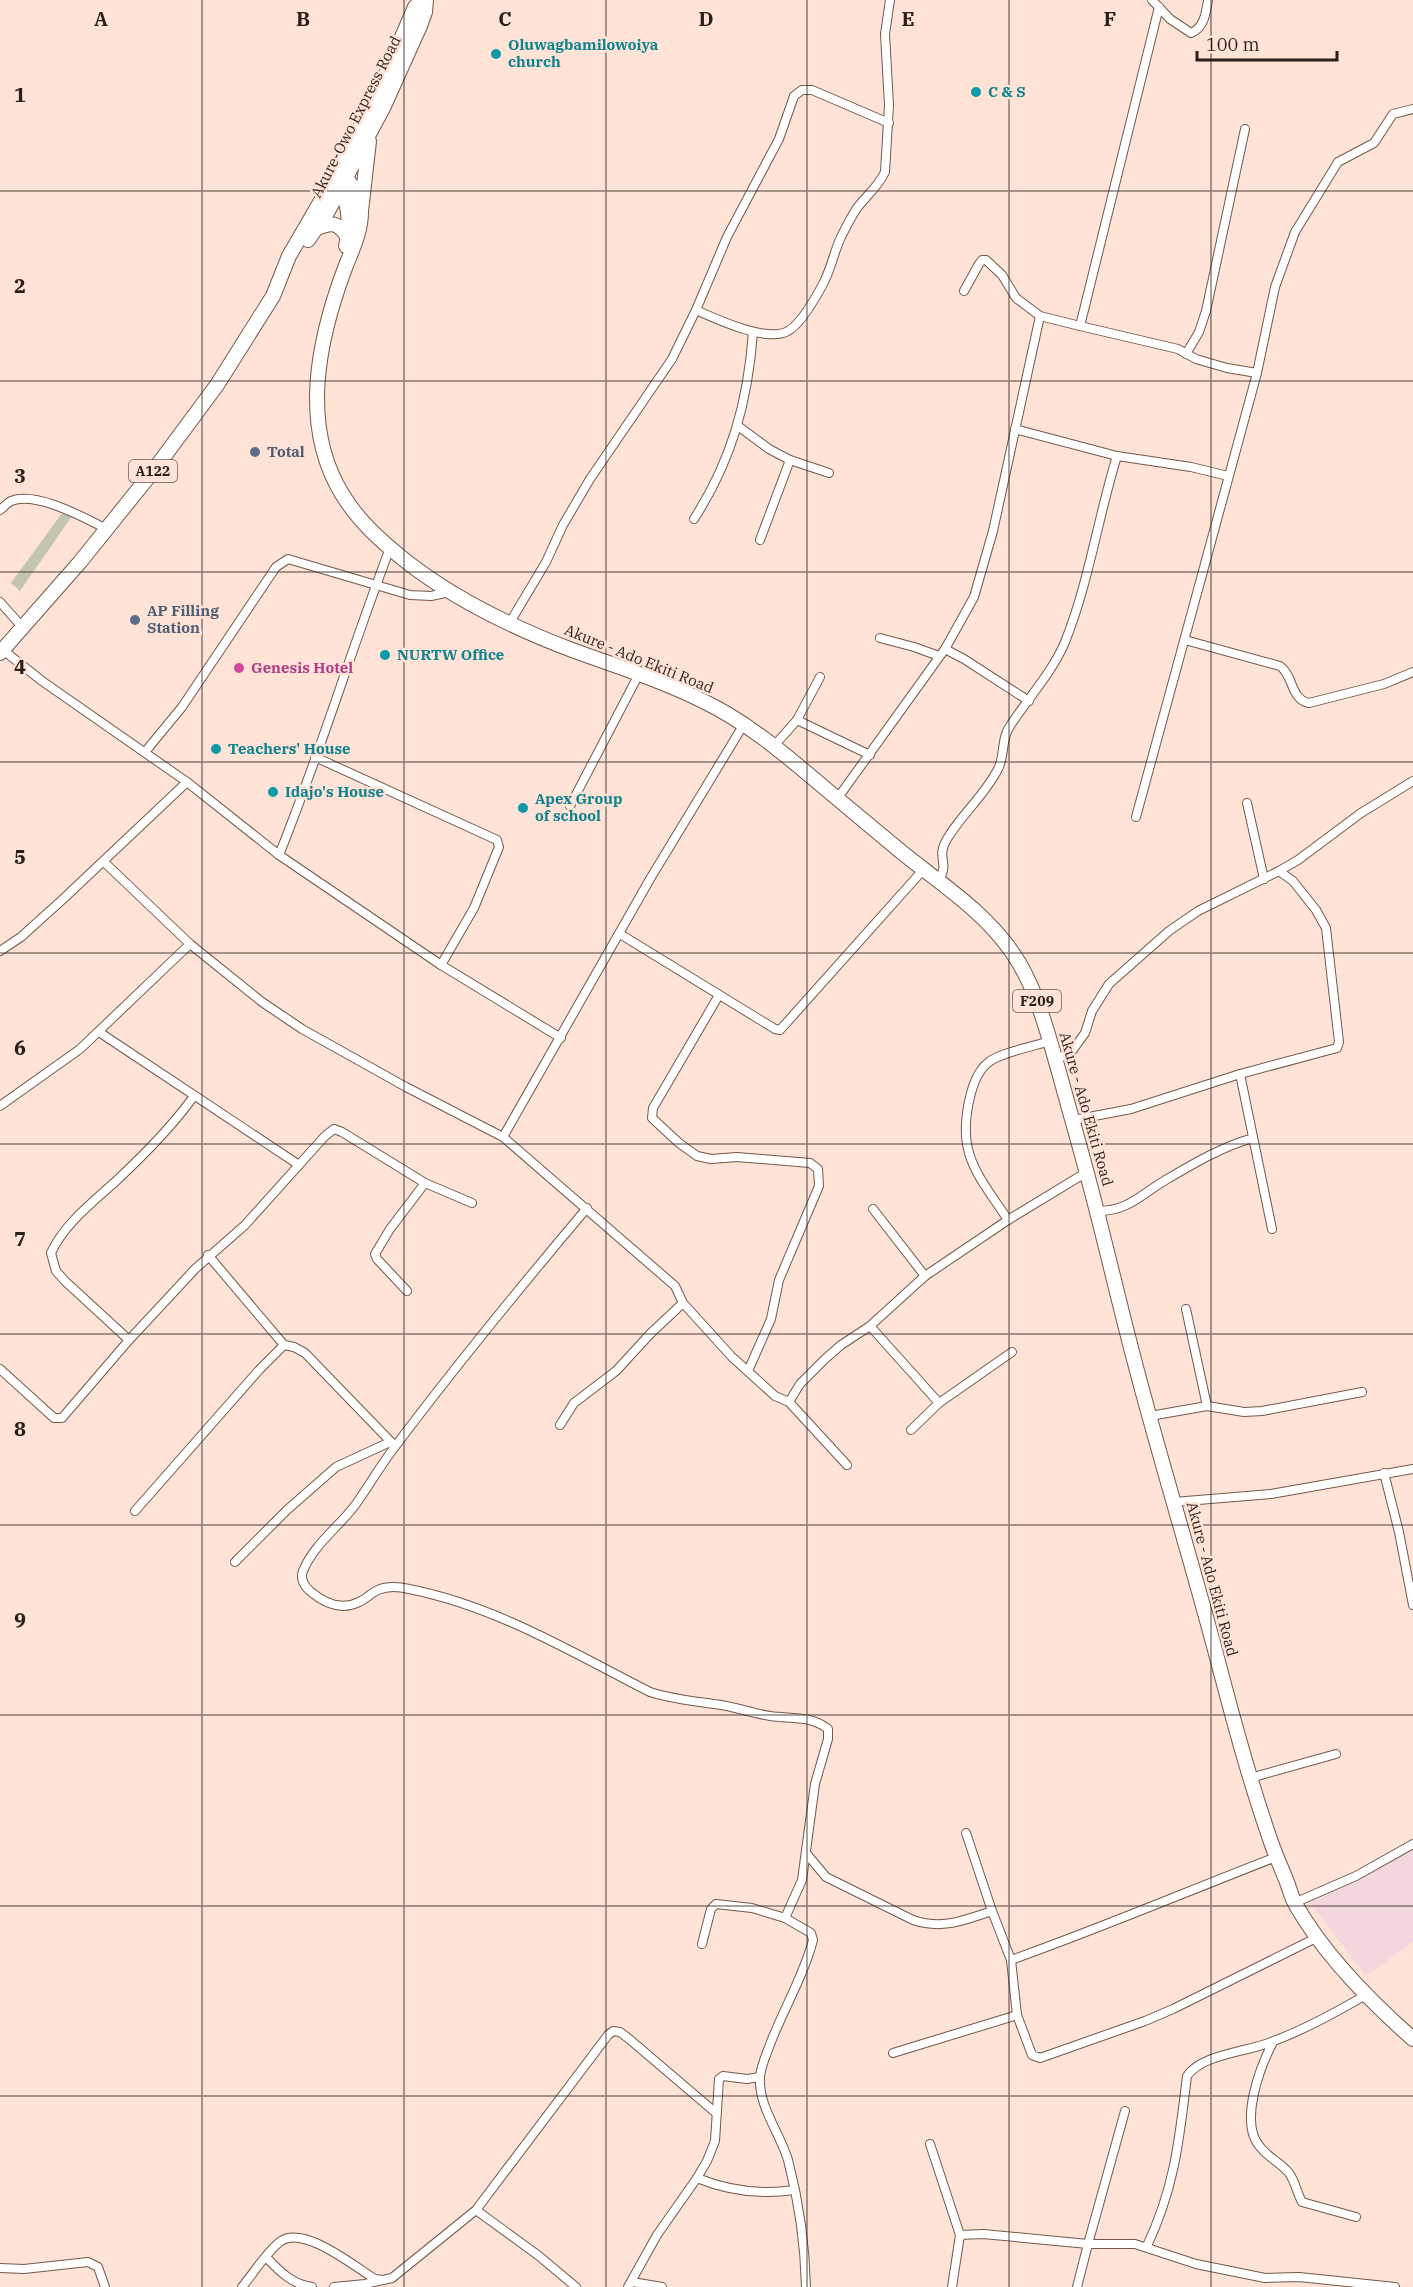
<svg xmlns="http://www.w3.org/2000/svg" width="1413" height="2287" viewBox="0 0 1413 2287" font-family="'IBM Plex Serif',serif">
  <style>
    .education { fill: #f2d8de }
    .green { fill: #c2c5b0 }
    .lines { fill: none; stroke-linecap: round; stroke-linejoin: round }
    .minor-casing { stroke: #73584a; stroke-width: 10 }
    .primary-casing { stroke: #73584a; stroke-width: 16 }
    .trunk-casing { stroke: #73584a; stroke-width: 16 }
    .minor { stroke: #fff; stroke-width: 8 }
    .primary { stroke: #fff; stroke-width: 14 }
    .trunk { stroke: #fff; stroke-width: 14 }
    .grid { fill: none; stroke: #2a1f19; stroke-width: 1.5; stroke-opacity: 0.55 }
    .culture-dot { fill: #0f9aa8; stroke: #fee3d6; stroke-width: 2 }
    .service-dot { fill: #5c6f8a; stroke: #fee3d6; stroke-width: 2 }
    .hotel-dot { fill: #d1479c; stroke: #fee3d6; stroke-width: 2 }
    .labels { text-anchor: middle; stroke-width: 5; stroke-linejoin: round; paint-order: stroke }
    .shield { fill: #fee3d6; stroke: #6a5a52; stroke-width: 1.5 }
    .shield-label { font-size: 14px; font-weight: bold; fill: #2a1f19 }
    .culture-label { font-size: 15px; font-weight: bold; fill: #0d838f; stroke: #fee3d6; text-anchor: start }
    .street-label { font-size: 15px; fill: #2a1f19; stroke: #fee3d6 }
    .service-label { font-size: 15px; font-weight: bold; fill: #4e5e75; stroke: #fee3d6; text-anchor: start }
    .hotel-label { font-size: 15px; font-weight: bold; fill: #b23c85; stroke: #fee3d6; text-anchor: start }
    .grid-label { font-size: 20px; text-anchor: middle; font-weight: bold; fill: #2a1f19; stroke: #fee3d6; stroke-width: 5; stroke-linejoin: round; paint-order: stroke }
  </style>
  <rect width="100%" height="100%" fill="#fee3d6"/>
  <!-- education -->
  <polygon class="education" points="1413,1850 1413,1942 1366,1976 1308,1900"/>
  <!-- green -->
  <polygon class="green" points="65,509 72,516 20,591 11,583"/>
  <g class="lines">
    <!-- minor casing -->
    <g class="minor-casing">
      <g id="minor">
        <path d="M1152 0 1170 19 1191 33C1204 28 1206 13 1208 0"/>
        <polyline points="964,291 979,264 982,260 986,260 1002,275 1016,298 1040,316"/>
        <path d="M696 310C716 319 767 343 788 331 801 324 816 297 823 284 831 269 834 252 841 237 846 227 851 217 857 208 866 196 878 187 885 172L889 105 885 34 890 0"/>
        <polyline points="1080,326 1178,349 1196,359 1227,368 1257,373 1275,287 1295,232 1338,162 1374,143 1393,114 1413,109"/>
        <polyline points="1186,354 1199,332 1206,311 1245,129"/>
        <polyline points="738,426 769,449 790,460 829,473"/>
        <polyline points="1015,429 1117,456 1191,467 1228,476"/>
        <path d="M0 510C4 507 7 503 11 501 37 491 84 518 107 529"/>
        <path d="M694 519C732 460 748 401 753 332"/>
        <polyline points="760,540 790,460"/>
        <polyline points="0,602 23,628"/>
        <polyline points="509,624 546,562 563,525 590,479 672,359 696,310 727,237 779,139 794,96 802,90 812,90 889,123"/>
        <polyline points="880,638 914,647 939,656"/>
        <path d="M1185 640 1280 666C1294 676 1290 699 1309 703L1384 684 1413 672"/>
        <polyline points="945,649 964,659 1029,701"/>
        <polyline points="3,650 42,681 187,782 279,855 441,965 561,1038"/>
        <polyline points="797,720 870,755"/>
        <polyline points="774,746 797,720 820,677"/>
        <polyline points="145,752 182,707 276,567 288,559 410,595 431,596 450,592"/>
        <polyline points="315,757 497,840 499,847 474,908 441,965"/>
        <polyline points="837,799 945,649 974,597 993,531 1040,316 1080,326 1159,7"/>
        <polyline points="1247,803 1264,879"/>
        <polyline points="570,806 639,674"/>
        <polyline points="1136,817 1257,373"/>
        <path d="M279 855C320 754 351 650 390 548"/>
        <polyline points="104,862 190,944 262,1002 302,1029 406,1087 503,1137 675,1286 683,1303 732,1357 775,1396 789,1402 847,1465"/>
        <path d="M938 881C951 862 935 859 947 839 961 815 985 795 998 769 1005 756 1001 738 1010 726 1028 698 1052 673 1065 642 1089 582 1098 517 1117 456"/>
        <polyline points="620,934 775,1029 780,1030 923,870"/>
        <polyline points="0,951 21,937 62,900 187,782"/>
        <polyline points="719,995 653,1108 652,1118 679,1143 697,1156 711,1159 737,1157 810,1163 818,1169 819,1186 779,1280 771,1319 748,1371"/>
        <polyline points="99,1032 299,1165"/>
        <polyline points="1056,1060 1072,1051 1085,1033 1092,1011 1109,984 1169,931 1198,911 1279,871 1298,860 1361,813 1413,781"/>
        <polyline points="1240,1074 1272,1229"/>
        <polyline points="0,1106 80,1049 190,944"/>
        <polyline points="1073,1120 1131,1109 1240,1074 1337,1048 1339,1042 1326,928 1316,910 1293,881 1279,871"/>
        <polyline points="503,1137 650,879 744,724"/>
        <path d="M587 1208C522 1285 458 1363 397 1444 382 1463 370 1484 356 1504 340 1526 314 1544 303 1571 300 1578 304 1586 310 1591 324 1603 341 1611 359 1602 366 1599 371 1593 378 1590 387 1586 400 1587 409 1589 496 1606 573 1653 650 1692 672 1699 692 1701 714 1704 733 1706 751 1713 770 1716 791 1719 810 1715 828 1729V1739L815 1784 802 1880 785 1918 811 1933 813 1940C804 1975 784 2008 771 2042 767 2053 761 2065 760 2077 758 2106 780 2133 788 2160 799 2202 805 2243 806 2287"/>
        <polyline points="873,1209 925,1276"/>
        <path d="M1097 1211C1128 1211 1139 1196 1164 1181 1193 1164 1221 1147 1253 1138"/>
        <path d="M1008 1220C977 1173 955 1153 971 1093 974 1082 979 1069 989 1062 999 1053 1035 1046 1050 1041"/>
        <polyline points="208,1255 284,1345 294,1347 305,1353 395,1446"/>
        <polyline points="407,1291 377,1259 375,1254 390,1229 425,1183"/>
        <polyline points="1186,1309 1207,1406"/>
        <polyline points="870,1326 939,1403"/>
        <path d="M129 1340 66 1282 56 1271 51 1253C64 1224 93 1202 116 1181 145 1154 171 1128 194 1096"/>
        <polyline points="0,1369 54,1418 62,1418 129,1340 195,1269 245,1225 325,1136 334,1129 342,1132 425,1183 472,1203"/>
        <polyline points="789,1402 800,1384 825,1359 841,1345 870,1326 925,1276 1008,1220 1087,1172"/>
        <polyline points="1150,1416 1207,1406 1244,1412 1262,1411 1362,1392"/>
        <polyline points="560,1425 574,1403 616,1371 651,1333 683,1303"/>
        <polyline points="911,1430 939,1403 1012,1352"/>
        <polyline points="1384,1473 1399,1532 1413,1605"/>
        <polyline points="1174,1502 1271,1494 1413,1469"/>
        <polyline points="135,1511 259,1370 284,1345"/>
        <polyline points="235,1562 287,1510 336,1467 390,1442"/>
        <polyline points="1250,1778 1336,1754"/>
        <polyline points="966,1833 992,1911"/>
        <path d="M806 1853 826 1877 913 1920C943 1930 964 1920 992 1911L1011 1960 1017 2015 1032 2055 1040 2058 1145 2021 1173 2009 1318 1937"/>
        <polyline points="1294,1903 1356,1876 1413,1844"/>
        <polyline points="702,1944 711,1909 716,1904 752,1908 785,1918"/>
        <path d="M1011 1960C1101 1928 1188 1891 1276 1857"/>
        <path d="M1273 2042C1260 2067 1238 2124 1261 2148 1269 2158 1281 2163 1289 2173 1295 2181 1297 2193 1302 2202L1356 2217"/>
        <polyline points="893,2053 1017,2015"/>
        <polyline points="930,2144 960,2235"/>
        <polyline points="697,2178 707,2161 715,2141 719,2079 723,2076 747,2079 760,2077"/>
        <polyline points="476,2210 539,2256 576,2287"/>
        <path d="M1147 2246C1175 2186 1179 2141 1187 2076 1202 2054 1247 2052 1271 2042 1304 2030 1336 2012 1366 1995"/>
        <path d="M266 2257C280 2272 292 2284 312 2287"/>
        <polyline points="0,2268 24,2269 88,2262 98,2267 105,2287"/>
        <polyline points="632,2282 662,2287"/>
        <path d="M242 2287C253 2274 267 2251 281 2241 304 2225 355 2267 375 2279L383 2280"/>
        <polyline points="334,2287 365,2284 392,2278 476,2210 608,2035 613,2031 620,2032 628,2038 716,2113"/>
        <path d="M628 2287 657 2235 697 2178C729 2191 760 2195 794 2190"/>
        <polyline points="952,2287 960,2235 983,2234 1088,2244 1125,2111"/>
        <polyline points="1077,2287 1088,2244 1135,2244 1196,2264 1265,2278 1299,2277 1395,2287"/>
      </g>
    </g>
    <!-- primary casing -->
    <g class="primary-casing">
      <g id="primary">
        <path d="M340 171C351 183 360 195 361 212 361 232 352 250 345 268 318 340 300 425 342 494 359 522 382 542 407 562 456 600 514 628 572 650 616 666 661 680 703 701 749 723 788 757 827 790 851 810 875 830 899 850 938 882 983 910 1012 952 1036 986 1047 1031 1059 1072 1069 1109 1080 1147 1090 1185 1106 1245 1120 1307 1136 1367 1161 1462 1190 1556 1215 1650 1232 1715 1249 1779 1271 1842 1276 1857 1283 1871 1288 1885 1292 1896 1291 1897 1297 1907 1325 1955 1371 2002 1413 2039"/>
        <path d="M334 182C350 197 351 225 346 246"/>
      </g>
    </g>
    <!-- trunk casing -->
    <g class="trunk-casing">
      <g id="trunk">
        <polyline points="361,211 369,141"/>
        <path d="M315 229C331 222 338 221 348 238"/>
        <polyline points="308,240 328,211 384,106 420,26 425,12 426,0"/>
        <polyline points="0,653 80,562 154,470 217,385 273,296 289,256 339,170 383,81 415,7 422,0"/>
      </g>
    </g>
    <!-- minor -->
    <use href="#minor" class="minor"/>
    <!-- primary -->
    <use href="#primary" class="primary"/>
    <!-- trunk -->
    <use href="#trunk" class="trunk"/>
  </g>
  <!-- grid -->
  <path class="grid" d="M202 0V2287M404 0V2287M606 0V2287M807 0V2287M1009 0V2287M1211 0V2287M0 191H1413M0 381H1413M0 572H1413M0 762H1413M0 953H1413M0 1144H1413M0 1334H1413M0 1525H1413M0 1715H1413M0 1906H1413M0 2096H1413"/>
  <!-- markers -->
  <g class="culture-dot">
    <circle cx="496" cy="54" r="6"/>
    <circle cx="976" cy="92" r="6"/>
    <circle cx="385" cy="655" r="6"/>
    <circle cx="216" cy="749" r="6"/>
    <circle cx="273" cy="792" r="6"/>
    <circle cx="523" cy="808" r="6"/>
  </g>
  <g class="service-dot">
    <circle cx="255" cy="452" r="6"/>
    <circle cx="135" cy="620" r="6"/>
  </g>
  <circle class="hotel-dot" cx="239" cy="668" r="6"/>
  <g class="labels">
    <!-- shield labels -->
    <g class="shield">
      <rect x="129" y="460" width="48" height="22" rx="4.5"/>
      <rect x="1013" y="990" width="48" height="22" rx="4.5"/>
    </g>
    <g class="shield-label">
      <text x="153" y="476">A122</text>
      <text x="1037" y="1006">F209</text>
    </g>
    <!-- culture labels -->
    <g class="culture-label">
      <text x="508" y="50">Oluwagbamilowoiya<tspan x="508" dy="17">church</tspan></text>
      <text x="988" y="97">C &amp; S</text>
      <text x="397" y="660">NURTW Office</text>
      <text x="228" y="754">Teachers' House</text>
      <text x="285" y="797">Idajo's House</text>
      <text x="535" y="804">Apex Group<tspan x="535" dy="17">of school</tspan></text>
    </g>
    <!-- street labels -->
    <g class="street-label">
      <text transform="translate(356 117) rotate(-63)" y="5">Akure-Owo Express Road</text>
      <text transform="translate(639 659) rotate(22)" y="5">Akure - Ado Ekiti Road</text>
      <text transform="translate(1086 1109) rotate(74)" y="5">Akure - Ado Ekiti Road</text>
      <text transform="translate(1212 1579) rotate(75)" y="5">Akure - Ado Ekiti Road</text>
    </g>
    <!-- service labels -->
    <g class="service-label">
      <text x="267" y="457">Total</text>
      <text x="147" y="616">AP Filling<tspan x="147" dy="17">Station</tspan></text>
    </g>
    <!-- hotel labels -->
    <g class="hotel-label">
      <text x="251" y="673">Genesis Hotel</text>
    </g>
  </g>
  <g class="grid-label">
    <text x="101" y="26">A</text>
    <text x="303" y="26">B</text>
    <text x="505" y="26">C</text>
    <text x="706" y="26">D</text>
    <text x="908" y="26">E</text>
    <text x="1110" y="26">F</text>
    <text x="20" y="102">1</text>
    <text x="20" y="293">2</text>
    <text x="20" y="483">3</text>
    <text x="20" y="674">4</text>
    <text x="20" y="864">5</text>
    <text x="20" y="1055">6</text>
    <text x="20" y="1246">7</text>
    <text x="20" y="1436">8</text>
    <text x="20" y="1627">9</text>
  </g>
  <!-- scale -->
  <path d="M1197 51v9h140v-9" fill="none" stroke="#2a1f19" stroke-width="3"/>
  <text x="1206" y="51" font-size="18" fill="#2a1f19" stroke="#fee3d6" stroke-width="4.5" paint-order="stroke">100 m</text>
</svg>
